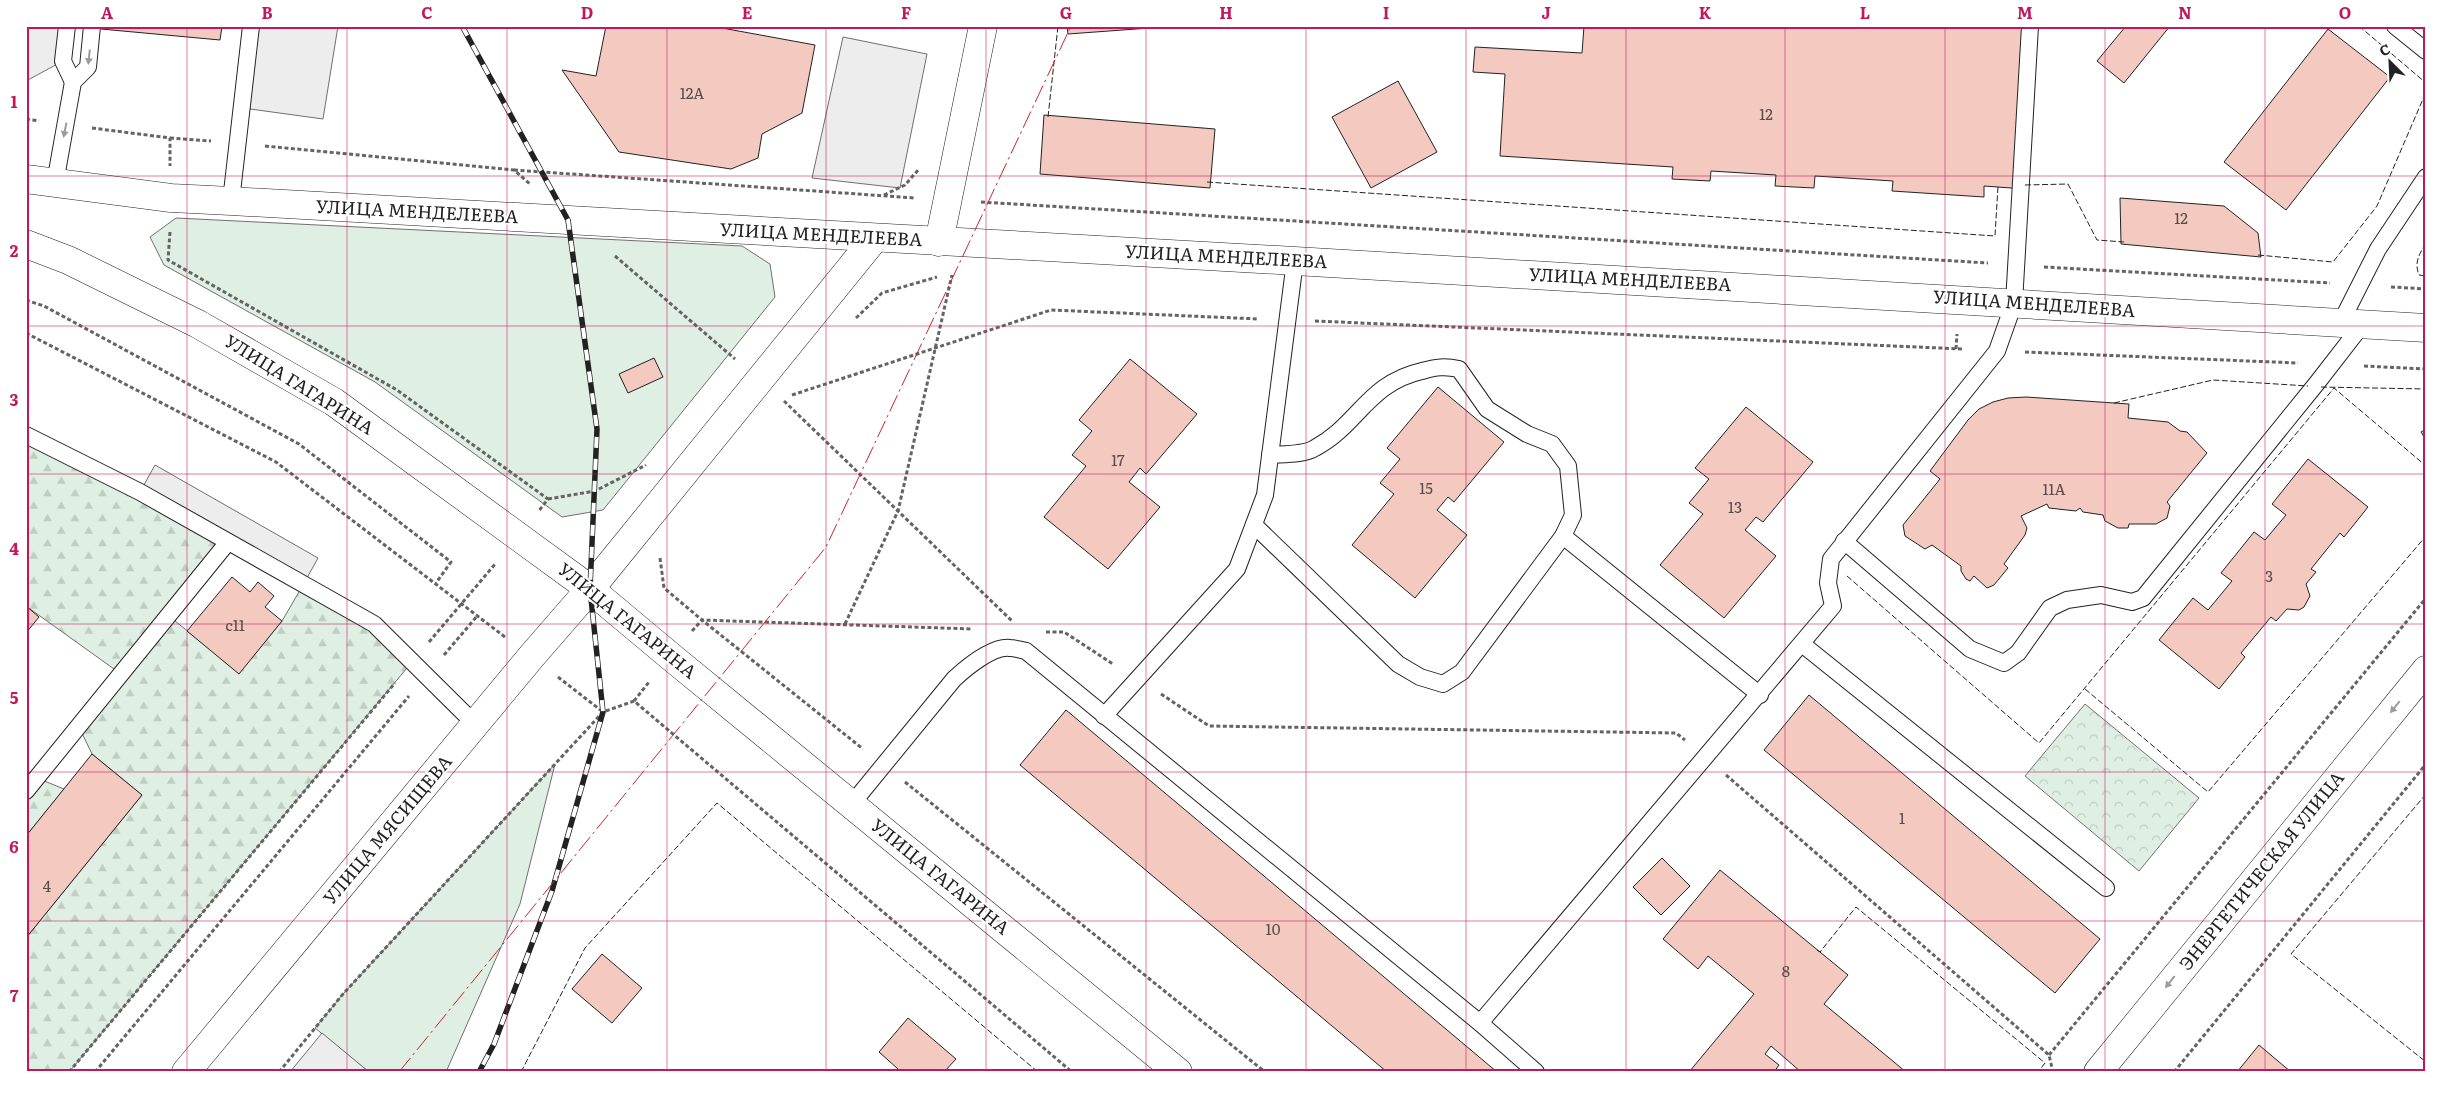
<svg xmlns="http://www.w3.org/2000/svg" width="2452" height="1098" viewBox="0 0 2452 1098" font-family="Literata,serif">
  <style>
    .green { fill: #e0efe3; stroke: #6f6f6f }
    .forest { fill: url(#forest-firs); stroke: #6f6f6f }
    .park { fill: url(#park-crowns); stroke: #6f6f6f }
    .parking { fill: #ededed; stroke: #6f6f6f }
    .building { fill: #f3c9c0; stroke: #222 }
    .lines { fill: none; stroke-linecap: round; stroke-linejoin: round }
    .lane-casing { stroke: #222; stroke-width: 18 }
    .street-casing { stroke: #222; stroke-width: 29 }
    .secondary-casing { stroke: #222; stroke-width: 29 }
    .primary-casing { stroke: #222; stroke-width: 29 }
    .path { stroke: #646464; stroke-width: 3; stroke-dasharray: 4 2.5; stroke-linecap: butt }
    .lane { stroke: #fff; stroke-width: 16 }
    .street { stroke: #fff; stroke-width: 28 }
    .secondary { stroke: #fff; stroke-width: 28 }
    .primary { stroke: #fff; stroke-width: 28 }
    .rail-casing { stroke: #222; stroke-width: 5.5 }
    .rail { stroke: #fff; stroke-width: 4; stroke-dasharray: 11; stroke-linecap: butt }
    .fence { stroke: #222; stroke-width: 1; stroke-dasharray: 6 2.5; stroke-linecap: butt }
    .power { stroke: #c62828; stroke-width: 1; stroke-dasharray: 18 4 2.5 4; stroke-linecap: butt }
    .oneway { fill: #9c9c9c }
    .grid { fill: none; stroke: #c2185b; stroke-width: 1; stroke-opacity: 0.55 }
    .labels { text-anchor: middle; stroke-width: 4; stroke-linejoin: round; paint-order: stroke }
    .number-label { font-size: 15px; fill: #564c4a }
    .street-label { font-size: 18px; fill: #222; stroke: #fff }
    .neatline { fill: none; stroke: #c2185b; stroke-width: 2 }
    .grid-label { font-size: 16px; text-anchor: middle; font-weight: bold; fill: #c2185b }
  </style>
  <defs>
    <pattern id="forest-firs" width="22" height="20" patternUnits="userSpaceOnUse" patternTransform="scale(1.25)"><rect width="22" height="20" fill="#e0efe3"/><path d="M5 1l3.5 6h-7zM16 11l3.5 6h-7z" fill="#c0cdc2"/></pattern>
    <pattern id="park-crowns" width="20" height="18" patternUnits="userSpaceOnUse" patternTransform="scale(1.25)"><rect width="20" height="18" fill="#e0efe3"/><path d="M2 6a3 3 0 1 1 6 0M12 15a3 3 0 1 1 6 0" fill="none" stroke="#c0cdc2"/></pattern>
  </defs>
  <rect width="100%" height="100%" fill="#fff"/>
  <!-- green -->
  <g class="green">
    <polygon points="176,218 742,246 770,264 775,297 603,510 562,517 375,382 164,265 150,237"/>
    <polygon points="555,764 520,904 446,1072 369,1072 315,1028 343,994"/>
  </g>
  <!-- forest -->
  <g class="forest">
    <polygon points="26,435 228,542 169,616 239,673 282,621 303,585 374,624 412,662 69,1072 26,1072 26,938 142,795 92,754 79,727 121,674 26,606"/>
    <polygon points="26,770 37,778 64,789 26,836"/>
  </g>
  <!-- park -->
  <polygon class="park" points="2085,704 2199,798 2139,871 2025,776"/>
  <!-- parking -->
  <g class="parking">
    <polygon points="26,26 67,26 63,61 26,81"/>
    <polygon points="251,26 338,26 323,119 243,108"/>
    <polygon points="843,37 927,54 900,188 812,178"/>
    <polygon points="155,465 318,558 303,585 140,492"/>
    <polygon points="322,1033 369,1072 290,1072"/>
  </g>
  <!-- building -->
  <g class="building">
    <polygon points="102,26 222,26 220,40 101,29"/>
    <polygon points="606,26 711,26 815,45 802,113 762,134 758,158 731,169 619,152 562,70 596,76"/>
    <polygon points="1067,26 1177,26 1068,34"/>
    <polygon points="1584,26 2027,26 2025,189 1984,186 1984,197 1892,191 1893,181 1815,176 1814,188 1775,186 1776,175 1711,171 1710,181 1672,179 1673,167 1500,156 1505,74 1473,72 1475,47 1582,53"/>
    <polygon points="2126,26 2170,26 2124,83 2097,61"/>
    <polygon points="2328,29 2390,77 2286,210 2224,162"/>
    <polygon points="1398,81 1437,152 1371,188 1332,117"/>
    <polygon points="1044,115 1215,129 1210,188 1040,174"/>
    <polygon points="2120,198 2224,206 2258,233 2261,257 2121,244"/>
    <polygon points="654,358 663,377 628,393 619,374"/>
    <polygon points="1130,359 1197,414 1146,474 1140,468 1129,482 1160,507 1108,569 1044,517 1086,466 1072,455 1092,431 1079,420"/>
    <polygon points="1438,387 1504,442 1454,502 1448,497 1437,510 1467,535 1415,598 1352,545 1394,494 1380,483 1400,459 1387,448"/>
    <polygon points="2026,397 2129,404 2128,418 2168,422 2180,431 2187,432 2207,453 2167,502 2170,506 2167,518 2156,524 2129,524 2128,528 2118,528 2105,521 2103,515 2083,512 2080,508 2076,511 2049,508 2047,504 2021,516 2027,528 2025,535 2004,564 2008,568 1994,585 1987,588 1974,576 1970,581 1966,579 1961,571 1961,566 1932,545 1925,549 1905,536 1903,525 1940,479 1930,471 1968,420 1979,409 1993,402 2008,398"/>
    <polygon points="1746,407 1813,462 1763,522 1756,517 1745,530 1776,556 1724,618 1660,565 1703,514 1689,503 1709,479 1695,468"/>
    <polygon points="2426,429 2426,440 2421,432"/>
    <polygon points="2308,459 2368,507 2344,537 2340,533 2311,569 2316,572 2306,584 2310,596 2304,607 2299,610 2287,609 2276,621 2271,617 2241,653 2245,657 2219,689 2159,640 2193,598 2208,610 2232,581 2221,573 2254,532 2265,540 2286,515 2272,504"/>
    <polygon points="232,577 250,592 258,582 274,596 265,607 282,621 239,674 187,631"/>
    <polygon points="26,606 39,617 26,633"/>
    <polygon points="1809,695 2100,939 2055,993 1764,750"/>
    <polygon points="1066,710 1258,871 1497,1072 1387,1072 1020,765"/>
    <polygon points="92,754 142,795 26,938 26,836"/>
    <polygon points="1662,858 1690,886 1661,915 1633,887"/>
    <polygon points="1720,870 1848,975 1824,1004 1906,1072 1801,1072 1771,1046 1765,1054 1779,1065 1774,1072 1689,1072 1754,994 1708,956 1698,969 1663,939"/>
    <polygon points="602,954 642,988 612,1023 572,989"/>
    <polygon points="908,1018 956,1059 944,1072 896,1072 898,1069 879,1052"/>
    <polygon points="2259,1045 2291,1072 2237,1072"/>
  </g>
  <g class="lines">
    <!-- lane casing -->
    <g class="lane-casing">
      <g id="lane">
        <polyline points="67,26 63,61 73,82"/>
        <polyline points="2395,26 2426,51"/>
        <polyline points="55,183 73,82 88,67 92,26"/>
        <polyline points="231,201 251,26"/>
        <polyline points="2340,324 2378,249 2426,177"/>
        <polyline points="26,435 140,492 374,624 476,725"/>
        <path d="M1254 525 1398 664 1420 677 1443 684 1462 672 1563 536 1573 515 1568 466 1552 444 1527 434 1487 409 1459 369C1445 366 1436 367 1422 371 1368 383 1358 425 1315 448 1304 455 1283 454 1270 455"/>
        <polyline points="1563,536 1760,695"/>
        <polyline points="1844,541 1970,649 2004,663 2018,653 2050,608 2067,600 2101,595 2132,602 2143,598 2317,383 2362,325"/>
        <polyline points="1802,644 2106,888"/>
        <polyline points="1104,716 1237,569 1265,495 1295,261"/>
        <polyline points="26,791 228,542"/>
        <path d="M851 805 954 679C966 668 992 646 1010 648 1015 648 1020 650 1026 651L1480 1023 1536 1072"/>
        <polyline points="1480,1023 1833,606 1828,583 1831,559 1997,351 2014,303 2030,26"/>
      </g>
    </g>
    <!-- street casing -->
    <g class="street-casing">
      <g id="street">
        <polyline points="26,179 171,198 231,201 1295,261 2426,328"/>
        <polyline points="939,242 983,26"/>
        <polyline points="590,589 874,239"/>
        <polyline points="2098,1072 2426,670"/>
      </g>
    </g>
    <!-- secondary casing -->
    <g class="secondary-casing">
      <polyline id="secondary" points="186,1072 531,657 590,589"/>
    </g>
    <!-- primary casing -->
    <g class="primary-casing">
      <polyline id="primary" points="26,244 68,260 198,324 334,402 590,589 670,656 1178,1072"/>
    </g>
    <!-- path -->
    <g class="path">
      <polyline points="26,119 39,121"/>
      <polyline points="92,128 170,138 170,166"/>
      <polyline points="170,138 211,141"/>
      <polyline points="265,146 514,170 530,184"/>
      <polyline points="514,170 915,198"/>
      <polyline points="884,195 905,185 919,169"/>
      <polyline points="981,202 1988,263"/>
      <polyline points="170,232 168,260 397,390 548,499 538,512"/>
      <polyline points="615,256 735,359"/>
      <polyline points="2044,267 2330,283"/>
      <polyline points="2391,287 2426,289"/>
      <polyline points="26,300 44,306 299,444 451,562 436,583"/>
      <polyline points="856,318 882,293 937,277"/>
      <polyline points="1315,321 1963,349"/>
      <polyline points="26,333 276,462 505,637"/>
      <polyline points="1956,349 1957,334"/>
      <polyline points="2025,352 2298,363"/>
      <polyline points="2364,366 2426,369"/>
      <polyline points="792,395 1051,310 1259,319"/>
      <polyline points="784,401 1012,621"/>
      <polyline points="548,499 595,491 646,465"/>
      <polyline points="660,558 664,588 702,620 973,629"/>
      <polyline points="845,624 898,511 952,275"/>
      <polyline points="692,631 702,620 863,749"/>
      <polyline points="1046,632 1064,632 1113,664"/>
      <polyline points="429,642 496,563"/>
      <polyline points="444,655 478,615"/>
      <polyline points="558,677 603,712"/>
      <polyline points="1161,694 1209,726 1676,733 1685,740"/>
      <polyline points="634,701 649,682"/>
      <polyline points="1726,775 2049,1055 2053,1072"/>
      <polyline points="905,782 1265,1072"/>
      <polyline points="2049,1055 2426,598"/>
      <polyline points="69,1072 395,683"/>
      <polyline points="95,1072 409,696"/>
      <polyline points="279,1072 343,994 603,712 634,701 1072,1072"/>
      <polyline points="2174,1072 2426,764"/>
    </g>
    <!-- lane -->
    <use href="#lane" class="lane"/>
    <!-- street -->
    <use href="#street" class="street"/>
    <!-- secondary -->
    <use href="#secondary" class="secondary"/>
    <!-- primary -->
    <use href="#primary" class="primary"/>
    <!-- rail casing -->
    <g class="rail-casing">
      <polyline id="rail" points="462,26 568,220 597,429 590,589 603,712 552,891 494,1044 479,1072"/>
    </g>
    <!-- rail -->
    <use href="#rail" class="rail"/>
    <!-- fence -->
    <g class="fence">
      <polyline points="2359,26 2426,83"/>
      <polyline points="1048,117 1058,26"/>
      <polyline points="1207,182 1995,236 1998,186"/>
      <polyline points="2025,185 2068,184 2097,240 2124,242"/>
      <path d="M2426 243C2419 255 2414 262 2419 275L2426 276"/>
      <polyline points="2258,255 2333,262 2377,206 2426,92"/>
      <polyline points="2321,387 2426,389"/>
      <polyline points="2114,403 2213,380 2308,386"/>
      <polyline points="1847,576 2039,743 2334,388 2426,466"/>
      <polyline points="2085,689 2208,792 2426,536"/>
      <polyline points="2426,794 2291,954 2426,1062"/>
      <polyline points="1817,950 1820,952 1856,907 2045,1063 2038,1072"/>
      <polyline points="521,1072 585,948 717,803 1038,1072"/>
    </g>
    <!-- power -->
    <polyline class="power" points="399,1072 826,547 1071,26"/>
  </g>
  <!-- one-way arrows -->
  <defs><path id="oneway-solid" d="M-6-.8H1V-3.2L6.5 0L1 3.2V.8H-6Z" transform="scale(1.25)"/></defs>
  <g class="oneway">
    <use href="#oneway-solid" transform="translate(89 57) rotate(96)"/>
    <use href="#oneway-solid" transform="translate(65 130) rotate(101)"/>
    <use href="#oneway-solid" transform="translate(2395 707) rotate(129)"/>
    <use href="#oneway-solid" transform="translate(2170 982) rotate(129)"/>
  </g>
  <!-- grid -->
  <path class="grid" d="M187 26V1072M347 26V1072M507 26V1072M667 26V1072M826 26V1072M986 26V1072M1146 26V1072M1306 26V1072M1466 26V1072M1626 26V1072M1785 26V1072M1945 26V1072M2105 26V1072M2265 26V1072M26 176H2426M26 326H2426M26 474H2426M26 624H2426M26 772H2426M26 921H2426"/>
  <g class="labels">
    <!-- number labels -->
    <g class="number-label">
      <text x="692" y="99">12А</text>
      <text x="1766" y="120">12</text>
      <text x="2181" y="224">12</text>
      <text x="1118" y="466">17</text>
      <text x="1426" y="494">15</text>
      <text x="2054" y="495">11А</text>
      <text x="1735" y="513">13</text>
      <text x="2269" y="582">3</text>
      <text x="235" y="631">с11</text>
      <text x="1902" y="824">1</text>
      <text x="47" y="892">4</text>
      <text x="1273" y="935">10</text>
      <text x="1786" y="977">8</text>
    </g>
    <!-- street labels -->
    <g class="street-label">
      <text transform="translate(417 212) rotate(3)" y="6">УЛИЦА МЕНДЕЛЕЕВА</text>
      <text transform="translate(821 235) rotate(3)" y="6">УЛИЦА МЕНДЕЛЕЕВА</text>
      <text transform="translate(1226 257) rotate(3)" y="6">УЛИЦА МЕНДЕЛЕЕВА</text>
      <text transform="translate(1630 280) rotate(3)" y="6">УЛИЦА МЕНДЕЛЕЕВА</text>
      <text transform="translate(2034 304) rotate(4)" y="6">УЛИЦА МЕНДЕЛЕЕВА</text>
      <text transform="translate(299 385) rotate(32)" y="6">УЛИЦА ГАГАРИНА</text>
      <text transform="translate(627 621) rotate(39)" y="6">УЛИЦА ГАГАРИНА</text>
      <text transform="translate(388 830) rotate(-50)" y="6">УЛИЦА МЯСИЩЕВА</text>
      <text transform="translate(2262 871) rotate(-51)" y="6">ЭНЕРГЕТИЧЕСКАЯ УЛИЦА</text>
      <text transform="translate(940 877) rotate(39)" y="6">УЛИЦА ГАГАРИНА</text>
    </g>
  </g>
  <!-- border -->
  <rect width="2452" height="1098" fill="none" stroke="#ffffff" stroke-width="55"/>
  <!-- north arrow -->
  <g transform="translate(2390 62) rotate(336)" stroke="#ffffff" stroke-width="4" paint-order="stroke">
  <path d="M0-4L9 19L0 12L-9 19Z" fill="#222222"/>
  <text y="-8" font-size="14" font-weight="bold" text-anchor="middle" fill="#222222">С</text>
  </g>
  <rect x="28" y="28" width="2396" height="1042" class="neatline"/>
  <g class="grid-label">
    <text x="107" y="19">A</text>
    <text x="267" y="19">B</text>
    <text x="427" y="19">C</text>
    <text x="587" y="19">D</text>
    <text x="747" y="19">E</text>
    <text x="906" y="19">F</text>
    <text x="1066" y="19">G</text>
    <text x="1226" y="19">H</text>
    <text x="1386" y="19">I</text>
    <text x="1546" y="19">J</text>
    <text x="1705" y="19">K</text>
    <text x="1865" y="19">L</text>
    <text x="2025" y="19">M</text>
    <text x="2185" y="19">N</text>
    <text x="2345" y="19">O</text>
    <text x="14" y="108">1</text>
    <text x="14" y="257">2</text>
    <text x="14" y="406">3</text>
    <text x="14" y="555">4</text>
    <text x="14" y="704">5</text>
    <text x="14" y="853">6</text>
    <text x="14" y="1002">7</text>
  </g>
</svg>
